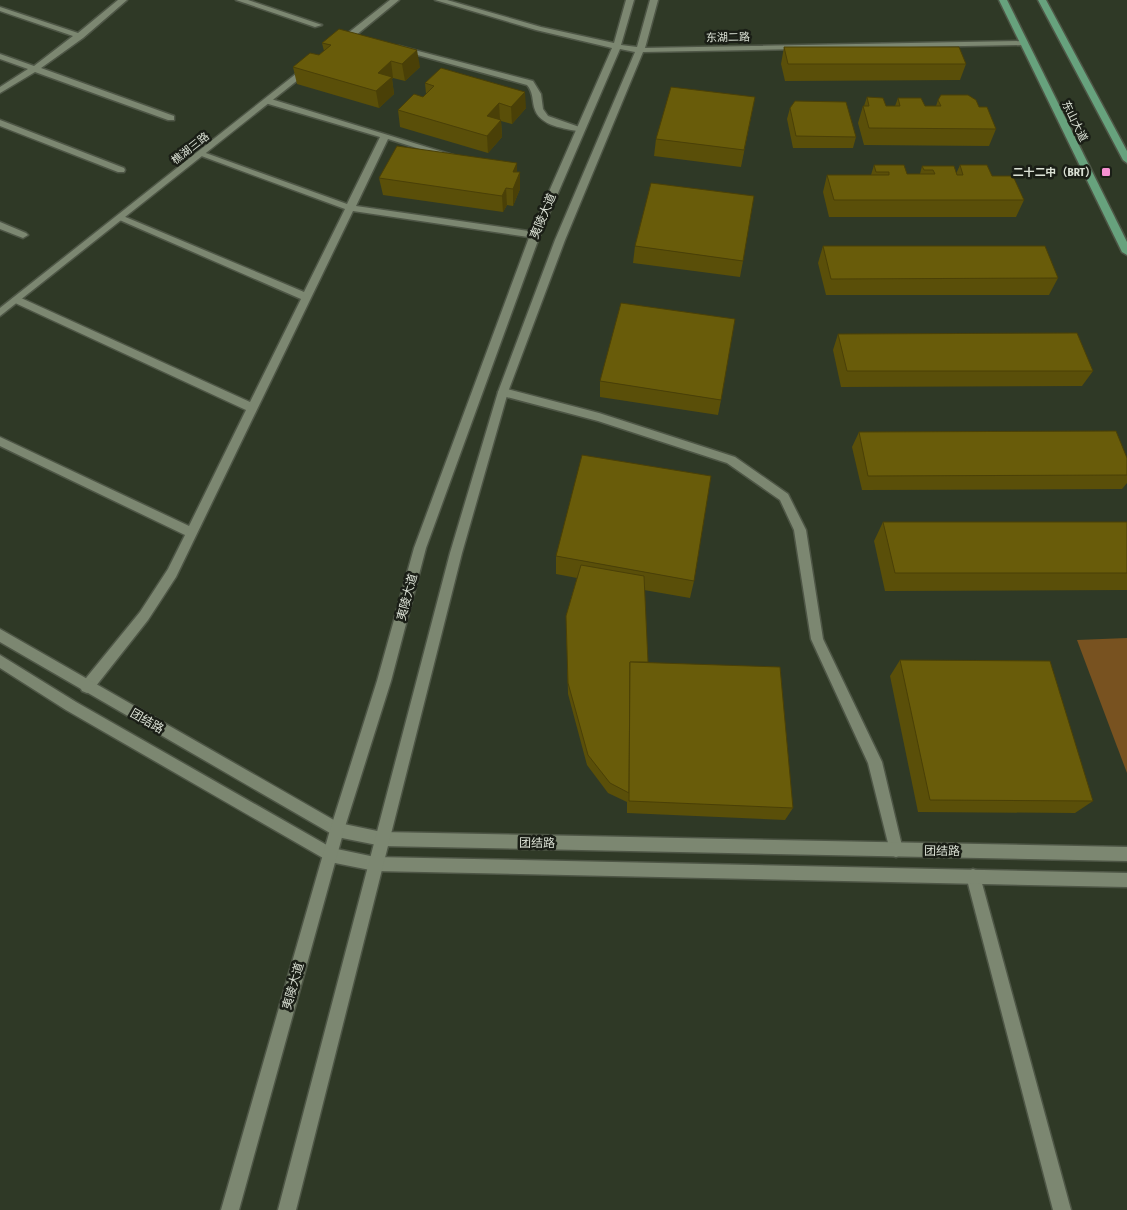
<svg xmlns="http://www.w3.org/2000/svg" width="1127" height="1210" viewBox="0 0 1127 1210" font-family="'Fira Sans Condensed','Noto Sans SC',sans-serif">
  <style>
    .green { fill: #785220 }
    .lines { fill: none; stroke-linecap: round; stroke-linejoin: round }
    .service-casing { stroke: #4e5646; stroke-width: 3 }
    .minor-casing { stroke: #4e5646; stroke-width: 3 }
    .tertiary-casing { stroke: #4e5646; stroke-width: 3 }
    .secondary-casing { stroke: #4e5646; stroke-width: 3 }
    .primary-casing { stroke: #4e5646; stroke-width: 3 }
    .service { fill: #7c8771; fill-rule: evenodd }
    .minor { fill: #7c8771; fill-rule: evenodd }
    .tertiary { fill: #7c8771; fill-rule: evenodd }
    .secondary { fill: #7c8771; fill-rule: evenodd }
    .primary { fill: #67a27d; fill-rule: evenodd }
    .wall { fill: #5a4f09 }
    .shaded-wall { fill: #4a4007 }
    .building { fill: #695c0a; stroke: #4a4007 }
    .poi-dot { fill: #f590d1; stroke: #1a1e16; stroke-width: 2 }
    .labels { text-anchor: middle; stroke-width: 5; stroke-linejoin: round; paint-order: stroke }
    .far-street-label { font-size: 11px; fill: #dbe1d5; stroke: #1a1e16 }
    .far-poi-label { font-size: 11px; font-weight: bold; fill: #dbe1d5; stroke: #1a1e16; text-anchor: end }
    .street-label { font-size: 12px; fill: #dbe1d5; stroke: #1a1e16 }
  </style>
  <rect width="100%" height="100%" fill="#2f3926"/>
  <!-- green -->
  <polygon class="green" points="1127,638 1127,773 1077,640"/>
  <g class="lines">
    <!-- service casing -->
    <g class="service-casing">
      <g id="service">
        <polygon points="118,0 127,0 83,38 41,68 174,116 174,120 168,120 35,72 0,93 0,87 28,69 0,59 0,54 34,66 73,36 0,11 0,7 78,33"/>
        <polygon points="236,0 248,0 322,25 315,27"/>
        <path d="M399 46 533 81 541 94 543 109 548 116 585 129 581 132C565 128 539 127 534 107 532 98 533 92 527 85L399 50Z"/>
        <polygon points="265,99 271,99 456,156 452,159 388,139 356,206 535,232 540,235 535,238 353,211 176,577 148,620 92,691 87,693 82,691 80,687 82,683 140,612 168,569 185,535 0,446 0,437 189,526 246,410 13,302 12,300 13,298 21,298 250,402 301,299 115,218 120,215 123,216 304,292 345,209 196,154 203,152 347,204 380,137 265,103"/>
        <polygon points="0,120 124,168 125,170 124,172 118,172 0,126"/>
        <polygon points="0,222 26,233 28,235 23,238 0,229"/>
        <polygon points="503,388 599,413 735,457 788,494 806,530 823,639 882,762 903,850 901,855 896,857 891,855 868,763 811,639 794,530 780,500 727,463 598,421 499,395 498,392"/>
        <polygon points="973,869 978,871 980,876 1071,1210 1053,1210 966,876 968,871"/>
      </g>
    </g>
    <!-- minor casing -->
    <g class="minor-casing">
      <g id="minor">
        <polygon points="390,0 399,0 344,45 338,45 338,41"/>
        <polygon points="306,66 313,68 0,316 0,308"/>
      </g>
    </g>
    <!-- tertiary casing -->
    <g class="tertiary-casing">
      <g id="tertiary">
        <polygon points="0,629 339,823 382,832 1127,847 1127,861 382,846 337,837 0,642"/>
        <polygon points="0,655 76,702 332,848 375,857 1127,873 1127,887 375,871 330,862 66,710 0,668"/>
      </g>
    </g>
    <!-- secondary casing -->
    <g class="secondary-casing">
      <polygon id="secondary" points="435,0 447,0 541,27 614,43 626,0 634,0 621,45 637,47 650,0 658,0 645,48 1024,41 1028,43 1024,45 643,52 565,240 508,392 462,553 296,1210 278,1210 450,553 498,392 555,240 635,52 620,49 540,235 426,548 391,681 344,830 239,1210 221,1210 330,830 377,681 414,548 530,235 612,48 536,30"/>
    </g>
    <!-- primary casing -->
    <g class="primary-casing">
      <g id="primary">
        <polygon points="999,0 1007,0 1127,242 1127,255 1122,252"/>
        <polygon points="1038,0 1046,0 1127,151 1127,163 1123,160"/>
      </g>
    </g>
    <!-- service -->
    <use href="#service" class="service"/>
    <!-- minor -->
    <use href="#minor" class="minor"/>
    <!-- tertiary -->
    <use href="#tertiary" class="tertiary"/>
    <!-- secondary -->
    <use href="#secondary" class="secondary"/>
    <!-- primary -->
    <use href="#primary" class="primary"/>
  </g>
  <!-- wall -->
  <g class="wall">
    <polygon points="322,43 420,67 405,81 393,78 392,79 394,94 379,108 297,84 293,67 319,55 324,51"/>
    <polygon points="784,47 966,64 960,80 785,81 781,64"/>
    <polygon points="425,83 526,108 512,124 501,121 502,137 488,153 400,127 398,110 423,97 426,94"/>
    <polygon points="755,97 741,167 654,156 656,139"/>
    <polygon points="867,97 886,106 895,106 898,98 925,106 936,106 938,100 979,107 996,129 989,146 864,145 858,123 863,106 864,106"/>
    <polygon points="790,108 856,137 853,148 793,148 787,119"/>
    <polygon points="874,165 907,174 920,174 922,166 956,174 960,165 992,176 1024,200 1016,217 829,217 823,192 827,175 871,175"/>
    <polygon points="517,172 520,189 513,206 507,205 503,212 383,195 379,178"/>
    <polygon points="635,246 743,261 740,277 633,263"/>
    <polygon points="823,246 1058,278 1049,295 826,295 818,263"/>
    <polygon points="838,334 1093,371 1082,386 841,387 833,350"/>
    <polygon points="600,381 721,400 718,415 600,397"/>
    <polygon points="859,432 1127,458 1127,483 1122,489 862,490 852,447"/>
    <polygon points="883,522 1127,522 1127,590 885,591 874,541"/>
    <polygon points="556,556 694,581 690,598 644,590 648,662 793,808 785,820 627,813 627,802 608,793 587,765 568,694 566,616 577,578 556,574"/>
    <polygon points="900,660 1093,801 1075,813 918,812 890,676"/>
  </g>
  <!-- shaded-wall -->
  <g class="shaded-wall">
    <polygon points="417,50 420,67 405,81 402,64"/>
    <polygon points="391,61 393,78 392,79 394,94 379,108 376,91 378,73"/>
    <polygon points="525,92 526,108 512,124 511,107"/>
    <polygon points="499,103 500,120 487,116"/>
    <polygon points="501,120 502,137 488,153 487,136"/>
    <polygon points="517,163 517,178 520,172 520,189 513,206 513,172"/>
    <polygon points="506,188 507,205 503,212 502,196"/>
  </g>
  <!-- building -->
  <g class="building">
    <polygon points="339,29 417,50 402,64 391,61 378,73 392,77 376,91 293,67 310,53 319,55 331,45 322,43"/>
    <polygon points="784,47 959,47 966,64 788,64"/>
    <polygon points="441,68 525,92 511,107 499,103 487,116 501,120 487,136 398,110 414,94 423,97 434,86 425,83"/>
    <polygon points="671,87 755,97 744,150 656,139"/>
    <polygon points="941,95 968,95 976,100 979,107 987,107 996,129 869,128 863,106 869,106 867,97 883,98 886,106 900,106 898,98 921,98 925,106 941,106 938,100"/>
    <polygon points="795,101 846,102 856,137 796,136 790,108"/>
    <polygon points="397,146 517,163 513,172 520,172 513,189 506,188 502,196 379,178"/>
    <polygon points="874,165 904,165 907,174 935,174 933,170 924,170 922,166 954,166 957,175 963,175 960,165 987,165 992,176 1013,176 1024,200 834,200 827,175 889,175 889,172 876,172"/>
    <polygon points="651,183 754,196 743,261 635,246"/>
    <polygon points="823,246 1045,246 1058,278 831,279"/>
    <polygon points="621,303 735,319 721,400 600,381"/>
    <polygon points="1077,333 1093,371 847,371 838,334"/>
    <polygon points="1116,431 1127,458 1127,475 868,476 859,432"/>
    <polygon points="582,455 711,476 694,581 556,556"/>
    <polygon points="883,522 1127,522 1127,573 895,573"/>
    <polygon points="581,565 644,576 648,662 630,662 629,793 610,783 588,755 568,683 566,616"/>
    <polygon points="900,660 1050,661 1093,801 930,800"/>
    <polygon points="630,662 780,667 793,808 629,801"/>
  </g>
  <!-- markers -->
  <rect class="poi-dot" x="1101" y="167" width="10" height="10" rx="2.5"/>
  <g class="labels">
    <!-- far-street labels -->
    <g class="far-street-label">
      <text transform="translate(728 37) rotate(-1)" y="4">东湖二路</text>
      <text transform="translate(1075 121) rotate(64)" y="4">东山大道</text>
      <text transform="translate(190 148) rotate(-38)" y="4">樵湖三路</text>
    </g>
    <!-- far-poi labels -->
    <g class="far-poi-label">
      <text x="1096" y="176">二十二中（BRT）</text>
    </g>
    <!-- street labels -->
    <g class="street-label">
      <text transform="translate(543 216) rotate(-67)" y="4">夷陵大道</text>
      <text transform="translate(407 597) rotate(-75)" y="4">夷陵大道</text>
      <text transform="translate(147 721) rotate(30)" y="4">团结路</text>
      <text transform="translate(537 843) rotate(1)" y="4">团结路</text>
      <text transform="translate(942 851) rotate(1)" y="4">团结路</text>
      <text transform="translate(293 986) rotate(-74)" y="4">夷陵大道</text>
    </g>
  </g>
</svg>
